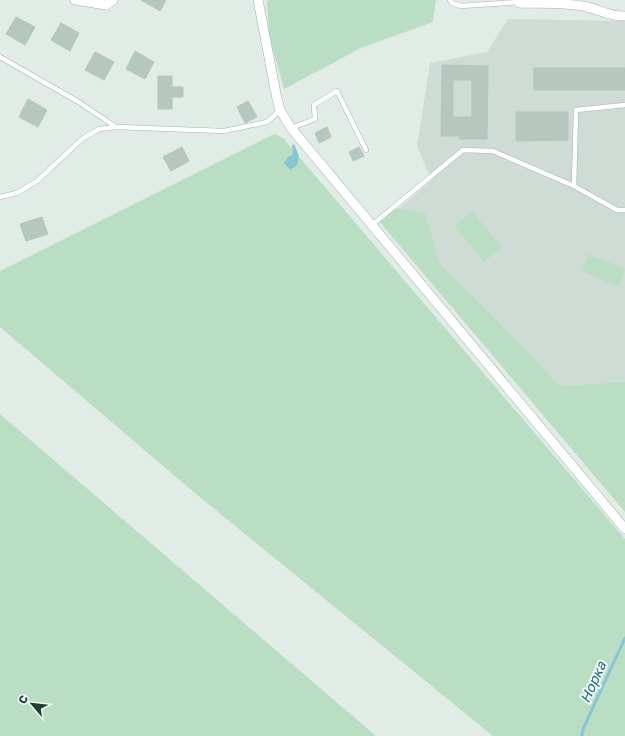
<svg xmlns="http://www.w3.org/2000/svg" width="625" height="736" viewBox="0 0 625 736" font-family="'Golos Text',sans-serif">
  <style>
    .built { fill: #cfdcd6 }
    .green { fill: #b9dec3 }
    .water { fill: #87c7d3 }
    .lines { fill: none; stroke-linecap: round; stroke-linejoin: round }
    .stream { stroke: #87c7d3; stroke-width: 3 }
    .building { fill: #b6c7c0; stroke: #b3c6be; fill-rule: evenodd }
    .lane-casing { stroke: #a4b4ae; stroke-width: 5.5 }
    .street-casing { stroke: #a4b4ae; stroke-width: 10 }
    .lane { stroke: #fff; stroke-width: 4.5 }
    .street { stroke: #fff; stroke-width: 9 }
    .labels { text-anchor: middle; stroke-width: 4; stroke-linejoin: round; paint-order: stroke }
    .water-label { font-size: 14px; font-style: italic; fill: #196b7c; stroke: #f2f9f5 }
  </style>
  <rect width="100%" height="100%" fill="#e1ece7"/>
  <!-- built -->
  <polygon class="built" points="508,19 625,21 625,422 551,414 383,222 433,179 427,170 417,146 430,63 487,52"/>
  <!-- green -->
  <g class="green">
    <polygon points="267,0 436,0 433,22 361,48 284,89 269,35"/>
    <polygon points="274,134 283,138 625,539 625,736 493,736 196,494 0,327 0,271"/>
    <polygon points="388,207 425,213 440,264 499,322 560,386 625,382 625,512 378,220"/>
    <polygon points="472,211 502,247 484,262 454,226"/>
    <polygon points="589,254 625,269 619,287 582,271"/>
    <polygon points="0,414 376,736 0,736"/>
  </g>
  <!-- water -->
  <polygon class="water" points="294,144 299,156 297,165 290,170 284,163 288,157 293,155 292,146"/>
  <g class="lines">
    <!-- stream -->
    <polyline class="stream" points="582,736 583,729 625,638"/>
  </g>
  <!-- building -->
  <g class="building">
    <polygon points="141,0 166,0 160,11"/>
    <polygon points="16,17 35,27 25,45 6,34"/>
    <polygon points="61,23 79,33 70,51 51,40"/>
    <polygon points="135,51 154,62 145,79 126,69"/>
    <polygon points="95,52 114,62 104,80 85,70"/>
    <path d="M442 65 488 66 487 139H459L460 136H441ZM453 80H472V117H453Z"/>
    <rect x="534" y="68" width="91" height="22"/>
    <polygon points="158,76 172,76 172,87 183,87 183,97 172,97 172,109 158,109"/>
    <polygon points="28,99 47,110 38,127 19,117"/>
    <polygon points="248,101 257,117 245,123 237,107"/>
    <polygon points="516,112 568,112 568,140 516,141"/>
    <polygon points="327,127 331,137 319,143 315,133"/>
    <polygon points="182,147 189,161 171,171 163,157"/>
    <polygon points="359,147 364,156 353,161 349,152"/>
    <polygon points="42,217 48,234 26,241 20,224"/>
  </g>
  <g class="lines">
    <!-- lane casing -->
    <g class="lane-casing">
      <g id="lane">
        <polyline points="450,0 452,3 461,6 519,2"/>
        <polyline points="0,57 77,101 116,127"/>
        <polyline points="291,128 315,119 314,105 337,91 366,150"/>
        <polyline points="574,186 617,210 625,210"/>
        <polyline points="0,197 17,193 37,181 82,139 99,129 116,127 224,131 267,122 280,110"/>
        <polyline points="372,225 463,150 493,151 574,186 576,110 625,105"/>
      </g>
    </g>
    <!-- street casing -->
    <g class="street-casing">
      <g id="street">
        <polyline points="75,0 106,5 113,0"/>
        <polyline points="258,0 277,99 280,110 291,128 625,529"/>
        <path d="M519 3C541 4 565 2 587 7 601 10 610 17 625 16"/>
      </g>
    </g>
    <!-- lane -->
    <use href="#lane" class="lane"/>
    <!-- street -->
    <use href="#street" class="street"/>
  </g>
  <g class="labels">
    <!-- water labels -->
    <g class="water-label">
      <text transform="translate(593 682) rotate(-66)" y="5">Норка</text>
    </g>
  </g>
  <!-- north arrow -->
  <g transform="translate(32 704) rotate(298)" stroke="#f2f9f5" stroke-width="3" paint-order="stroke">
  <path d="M0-3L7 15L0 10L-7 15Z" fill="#213e36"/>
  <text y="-6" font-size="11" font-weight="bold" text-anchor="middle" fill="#213e36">С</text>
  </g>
</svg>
